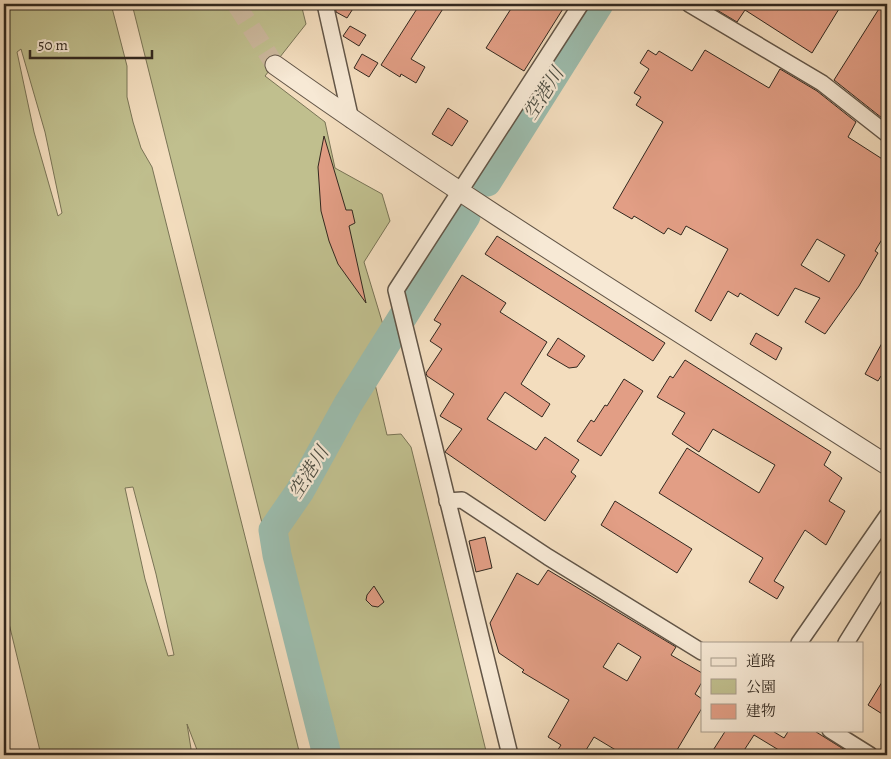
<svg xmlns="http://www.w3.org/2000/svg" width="891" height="759" viewBox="0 0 891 759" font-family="Alegreya,'Noto Serif JP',serif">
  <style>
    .green { fill: #c0bf8e; stroke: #797456; fill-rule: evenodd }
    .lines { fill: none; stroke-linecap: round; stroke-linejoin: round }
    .river { stroke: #9cbcad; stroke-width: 29 }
    .building { fill: #e29e85; stroke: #32281f; fill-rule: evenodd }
    .tertiary-tunnel { stroke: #ccb99e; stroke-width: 19; stroke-dasharray: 19 9; stroke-linecap: butt }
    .minor-casing { stroke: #625547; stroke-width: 18 }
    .tertiary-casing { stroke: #625547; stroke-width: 21 }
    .minor { stroke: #f7e9d5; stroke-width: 15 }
    .tertiary { stroke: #f7e9d5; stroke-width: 19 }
    .labels { text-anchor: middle; stroke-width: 4.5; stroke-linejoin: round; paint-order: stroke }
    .water-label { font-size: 19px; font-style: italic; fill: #4c4d42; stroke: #f7e9d5 }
  </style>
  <rect width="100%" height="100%" fill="#f3ddbe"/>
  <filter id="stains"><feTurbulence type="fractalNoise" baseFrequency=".004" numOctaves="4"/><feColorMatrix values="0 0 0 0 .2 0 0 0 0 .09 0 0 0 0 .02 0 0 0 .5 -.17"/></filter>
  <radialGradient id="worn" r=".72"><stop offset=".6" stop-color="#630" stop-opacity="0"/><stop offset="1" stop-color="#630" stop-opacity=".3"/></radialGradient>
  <!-- green -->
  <g class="green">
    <path d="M4 4H111L127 66V97L133 122 141 148 152 167 300 755H199L187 724 192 755H41L4 603ZM21 49 45 132 62 213 58 216 34 132 17 52ZM133 487 156 574 174 655 168 656 145 579 125 488Z"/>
    <polygon points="132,4 301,4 306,24 265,76 325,122 335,168 382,194 390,221 364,262 384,328 389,358 375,384 387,435 401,434 411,447 487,755 324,755 264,531"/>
  </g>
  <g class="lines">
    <!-- river -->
    <g class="river">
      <polyline points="487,182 599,4"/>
      <polyline points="327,755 277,555 273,530 300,491 348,404 466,216"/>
    </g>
  </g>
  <!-- building -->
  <g class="building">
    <polygon points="335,4 356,4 347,18 336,12"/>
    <polygon points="420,4 446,4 411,59 425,67 416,83 401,74 400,77 381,65"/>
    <polygon points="514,4 566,4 524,71 486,48"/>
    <polygon points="707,4 842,4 812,53 745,10 737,22"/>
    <polygon points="882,4 887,4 887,122 834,80"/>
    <polygon points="350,26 366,35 359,46 343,36"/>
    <path d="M648 50 656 55 659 51 692 71 705 50 769 88 780 69 817 91 856 122 848 137 887 162V231L875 251 878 253 859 286 825 334 805 322 820 298 795 288 778 316 740 293 738 297 728 291 711 321 695 311 728 249 686 226 681 235 668 228 664 234 634 216 632 219 613 208 663 122 636 105 641 97 634 93 649 69 640 63ZM817 239 845 255 829 282 801 265Z"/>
    <polygon points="362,54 378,63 369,77 354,68"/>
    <polygon points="448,108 468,121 452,146 432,134"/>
    <polygon points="324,136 346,210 352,210 355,223 349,226 366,303 338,264 329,241 321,211 318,167"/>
    <polygon points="497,236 665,343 653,361 485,254"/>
    <polygon points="462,275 506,303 500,312 547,342 521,384 550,404 542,417 505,392 487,419 536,450 545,437 579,460 571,472 576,476 545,521 445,452 462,429 440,416 454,394 427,376 426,373 442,349 430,341 441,324 434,320"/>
    <polygon points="756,333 782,348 776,360 750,344"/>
    <polygon points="887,334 887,379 881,376 878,381 865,374"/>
    <polygon points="558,338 585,356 577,367 569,368 547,355"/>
    <polygon points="685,360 831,452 824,465 842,478 829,501 845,511 826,545 805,530 774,581 784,587 777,599 749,582 763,558 659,493 687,448 759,493 775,465 713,429 699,452 672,434 685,413 657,397 670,376 673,378"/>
    <polygon points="624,379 643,391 601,456 577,441 591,420 594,422 605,405 607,406"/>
    <polygon points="615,501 692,549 677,573 601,525"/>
    <polygon points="485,537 492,568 476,572 469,541"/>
    <path d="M548 570 676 647 671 655 702 673V682L695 694 702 699V708L674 755H624L594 737 583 755H565L557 751 561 745 548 737 569 700 522 672 524 670 499 653 490 623 517 573 538 585ZM618 643 641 657 627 681 603 667Z"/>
    <polygon points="374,586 384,602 378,607 372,606 366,600 367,595"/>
    <polygon points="887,674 887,717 868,705"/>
    <polygon points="726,730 771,730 784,738 789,730 813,730 853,755 787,755 754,735 741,755 710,755"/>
  </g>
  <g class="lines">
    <!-- tertiary-tunnel -->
    <polyline class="tertiary-tunnel" points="236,4 275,65"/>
    <!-- minor casing -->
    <g class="minor-casing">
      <g id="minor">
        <polyline points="325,4 351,120"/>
        <polyline points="689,4 822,83 887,134"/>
        <polyline points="447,501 462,500 548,557 702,652"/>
        <polyline points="799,643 887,516"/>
        <polyline points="846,643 887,577"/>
        <polyline points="830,730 870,755"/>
        <polyline points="510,755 396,290 581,4"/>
      </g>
    </g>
    <!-- tertiary casing -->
    <g class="tertiary-casing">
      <path id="tertiary" d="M275 65C473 206 682 333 887 465"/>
    </g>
    <!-- minor -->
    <use href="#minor" class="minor"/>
    <!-- tertiary -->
    <use href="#tertiary" class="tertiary"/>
  </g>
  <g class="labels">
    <!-- water labels -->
    <g class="water-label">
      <text transform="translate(543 93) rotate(-58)" y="7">空港川</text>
      <text transform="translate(308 472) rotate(-58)" y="7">空港川</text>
    </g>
  </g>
  <!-- margin -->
  <rect width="891" height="759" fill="none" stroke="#f3ddbe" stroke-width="20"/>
  <rect x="5" y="5" width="881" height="749" fill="none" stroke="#32281f" stroke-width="2.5"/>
  <rect x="10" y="10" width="871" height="739" fill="none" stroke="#32281f"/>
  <!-- legend -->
  <rect x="701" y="642" width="162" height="90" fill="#f7e9d5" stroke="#a89c8c"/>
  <rect x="711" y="658" width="25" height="8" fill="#f7e9d5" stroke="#a89c8c"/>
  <text x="746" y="666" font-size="15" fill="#32281f">道路</text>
  <rect x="711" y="679" width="25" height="15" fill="#c0bf8e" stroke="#a89c8c"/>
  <text x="746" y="692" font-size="15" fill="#32281f">公園</text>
  <rect x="711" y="704" width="25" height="15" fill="#e29e85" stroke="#a89c8c"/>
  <text x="746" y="716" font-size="15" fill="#32281f">建物</text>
  <!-- scale -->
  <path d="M30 50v8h122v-8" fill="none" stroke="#32281f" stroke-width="2.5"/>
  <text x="38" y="50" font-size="15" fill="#32281f" stroke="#f7e9d5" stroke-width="4" paint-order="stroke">50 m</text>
  <rect width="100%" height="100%" filter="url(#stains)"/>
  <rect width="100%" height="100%" fill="url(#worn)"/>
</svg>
